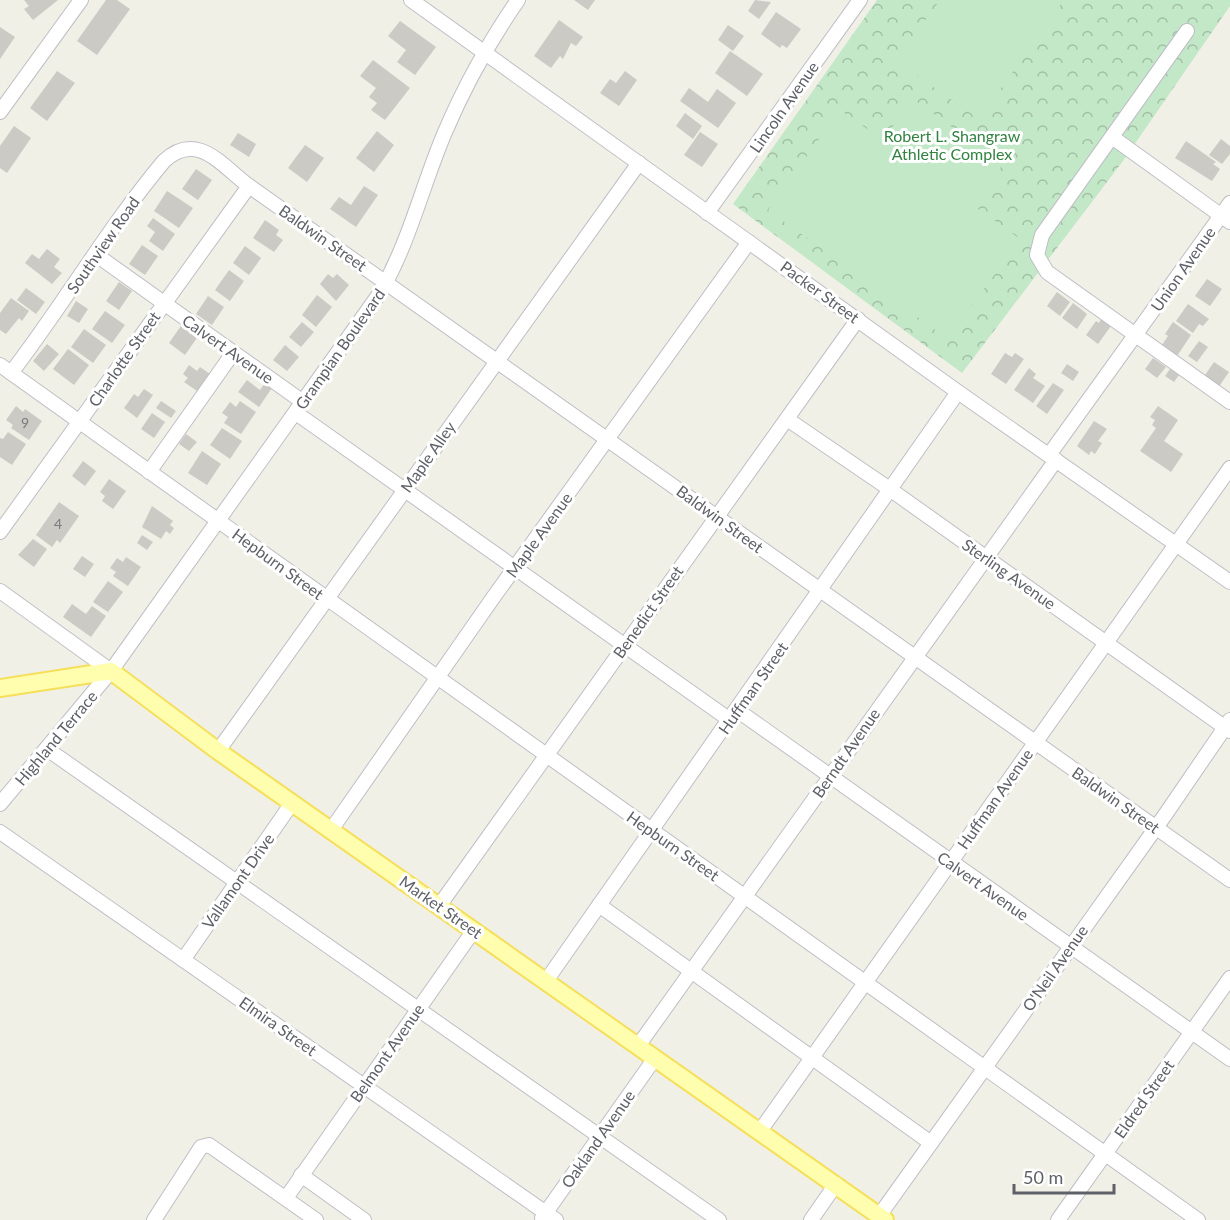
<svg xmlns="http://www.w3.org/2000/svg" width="1230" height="1220" viewBox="0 0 1230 1220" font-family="Lato,sans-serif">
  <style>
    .forest { fill: url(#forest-crowns) }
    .garden { fill: #c3e8c8 }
    .building { fill: #cccac4 }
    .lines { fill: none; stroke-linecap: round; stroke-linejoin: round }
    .minor-casing { stroke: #bebfc6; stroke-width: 16 }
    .major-casing { stroke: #f5df5b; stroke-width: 20 }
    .minor { stroke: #fff; stroke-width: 14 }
    .major { stroke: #fffdae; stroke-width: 16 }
    .labels { text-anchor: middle; stroke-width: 6; stroke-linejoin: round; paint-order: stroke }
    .number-label { font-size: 14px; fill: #7a7b7f }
    .street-label { font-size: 16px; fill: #5e6168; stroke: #fff }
    .park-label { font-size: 16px; fill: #328241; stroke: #fff }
  </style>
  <defs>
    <pattern id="forest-crowns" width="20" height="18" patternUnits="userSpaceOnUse" patternTransform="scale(1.5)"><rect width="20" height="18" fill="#c3e8c8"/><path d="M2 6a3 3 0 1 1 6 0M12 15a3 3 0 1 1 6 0" fill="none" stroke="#a2bfa6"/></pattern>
  </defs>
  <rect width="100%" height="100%" fill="#f1f0e7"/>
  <!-- forest -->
  <polygon class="forest" points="877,0 1230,0 1230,6 1123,161 962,373 733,204"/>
  <!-- garden -->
  <g class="garden">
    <polygon points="940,0 1064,0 979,119 896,61"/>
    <polygon points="913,99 1003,164 974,206 1020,239 948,339 768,210 840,110 883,140"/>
  </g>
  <!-- building -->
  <g class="building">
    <polygon points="24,0 58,0 33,20 24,9 29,6"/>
    <polygon points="106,0 117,0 130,9 97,55 77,41"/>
    <polygon points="574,0 595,0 588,10"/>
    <polygon points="755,0 771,2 759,19 748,11"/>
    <polygon points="776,12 801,29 787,48 782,45 780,48 761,34"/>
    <polygon points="559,20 583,37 576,46 571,43 563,59 560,56 551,68 534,56"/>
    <polygon points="400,21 436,47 415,75 397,62 406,50 388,36"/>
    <polygon points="728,25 744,36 733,51 718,40"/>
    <polygon points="0,27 15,37 0,59"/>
    <polygon points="730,51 763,74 747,96 715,73"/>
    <polygon points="373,60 410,88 385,120 371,110 377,103 369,97 376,88 360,76"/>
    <polygon points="57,71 75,83 47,121 30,108"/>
    <polygon points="625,71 637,80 619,106 600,93 610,79 616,83"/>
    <polygon points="689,88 708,102 717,89 736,103 718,128 680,101"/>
    <polygon points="685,113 702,126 693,139 676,126"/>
    <polygon points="14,126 31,138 7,173 0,168 0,146"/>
    <polygon points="377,131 394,145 374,172 356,158"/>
    <polygon points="700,132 718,144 702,167 684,155"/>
    <polygon points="238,133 256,144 249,157 230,145"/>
    <polygon points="1221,139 1230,146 1230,154 1222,164 1209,155"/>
    <polygon points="1186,141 1216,162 1213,164 1220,169 1212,181 1175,158"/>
    <polygon points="305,145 324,158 307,182 288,168"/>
    <polygon points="196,169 212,180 198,200 182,189"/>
    <polygon points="364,186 378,195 356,227 330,209 339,197 351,205"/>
    <polygon points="167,191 193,208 179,228 154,211"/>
    <polygon points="153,218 175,234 163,251 149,241 155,232 147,226"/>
    <polygon points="265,220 279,230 276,235 283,240 274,252 253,238"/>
    <polygon points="142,245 158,256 145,275 129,264"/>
    <polygon points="245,246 261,258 249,275 233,263"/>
    <polygon points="47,249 60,259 54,267 62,273 52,284 25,263 32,254 39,259"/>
    <polygon points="229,270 244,281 230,301 215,290"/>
    <polygon points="328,274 333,278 337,274 349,285 336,301 320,284"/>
    <polygon points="1207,279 1222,289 1210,306 1195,296"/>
    <polygon points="119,282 132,291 119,310 106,301"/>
    <polygon points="26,288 45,302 36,314 17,300"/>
    <polygon points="1057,292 1070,302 1060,316 1047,306"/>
    <polygon points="317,295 332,307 316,327 302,315"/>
    <polygon points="208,296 224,307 212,325 196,314"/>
    <polygon points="11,298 29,311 22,321 19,318 6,334 0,330 0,313"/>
    <polygon points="76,301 88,309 79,323 67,316"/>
    <polygon points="1073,303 1087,314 1077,329 1062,318"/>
    <polygon points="1188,304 1209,319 1203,326 1199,324 1193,333 1176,321"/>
    <polygon points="105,311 125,325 112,343 92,329"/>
    <polygon points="1101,319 1111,326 1098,344 1086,335 1096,321 1099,323"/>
    <polygon points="302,322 314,332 301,347 289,337"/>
    <polygon points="1173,322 1191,335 1177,356 1162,345 1168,336 1165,334"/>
    <polygon points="183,323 199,335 185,355 169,343"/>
    <polygon points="84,329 106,345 93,363 71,347"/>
    <polygon points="1199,341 1208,347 1197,362 1188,356"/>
    <polygon points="47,344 59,354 44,371 33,361"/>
    <polygon points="285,345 299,357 287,371 273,360"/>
    <polygon points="68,349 89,365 74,385 53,369"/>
    <polygon points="1005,353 1012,357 1015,353 1024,359 1006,384 991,374"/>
    <polygon points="1153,358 1166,367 1157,378 1145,369"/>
    <polygon points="1214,362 1229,372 1218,388 1203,378"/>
    <polygon points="1067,364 1079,372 1073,381 1061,373"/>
    <polygon points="189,365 197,371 200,367 210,374 197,391 184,382 188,378 183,374"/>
    <polygon points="1029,368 1036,374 1033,378 1045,386 1033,403 1014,390"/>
    <polygon points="1170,369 1179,375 1174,382 1165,376"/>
    <polygon points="247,380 260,390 265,383 272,388 259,407 238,392"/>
    <polygon points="1053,383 1064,390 1047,414 1036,406"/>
    <polygon points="144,389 153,395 137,418 124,408 134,394 138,397"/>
    <polygon points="161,401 176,411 171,418 156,408"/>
    <polygon points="240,401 256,412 241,434 224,423 228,417 222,413 230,402 236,407"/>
    <polygon points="16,406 23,412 25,409 42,421 29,440 11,428 13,425 6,420"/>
    <polygon points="1158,406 1178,420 1164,441 1183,454 1171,472 1140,451 1156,428 1152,425 1155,420 1150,417"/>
    <polygon points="152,413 165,422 154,438 141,429"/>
    <polygon points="1094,421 1107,429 1098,441 1102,443 1095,454 1091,451 1089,455 1077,446"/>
    <polygon points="222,428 242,441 230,459 210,445"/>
    <polygon points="8,432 26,444 12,465 0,457 0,438 3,439"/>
    <polygon points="186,434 197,442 189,451 179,444"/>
    <polygon points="202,451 221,464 207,485 188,473"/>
    <polygon points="83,461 96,471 85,486 72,476"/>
    <polygon points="109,479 126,491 113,509 102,501 105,496 100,492"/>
    <polygon points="59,502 79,516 60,543 57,540 52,547 36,535"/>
    <polygon points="152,506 173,521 170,525 174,528 170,534 166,531 161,539 142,527"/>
    <polygon points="142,535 153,542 147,550 137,543"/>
    <polygon points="33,539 47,549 34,567 18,555"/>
    <polygon points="82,556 94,564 85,577 73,569"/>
    <polygon points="126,557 141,567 128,586 113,576 116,572 110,568 117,558 123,562"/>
    <polygon points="108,581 123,592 108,612 93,602"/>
    <polygon points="72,604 86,614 92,606 106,616 91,637 63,617"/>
  </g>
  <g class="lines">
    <!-- minor casing -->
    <g class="minor-casing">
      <g id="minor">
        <polyline points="411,0 958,392 1230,582"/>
        <polyline points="1187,31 1042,235 1037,255 1047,272 1230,402"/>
        <polyline points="0,112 81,0"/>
        <polyline points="1112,137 1230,222"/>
        <polyline points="707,213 860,0"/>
        <polyline points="95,254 303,402"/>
        <polyline points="0,365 1198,1220"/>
        <path d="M11 373C64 304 108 228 164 161 197 130 222 166 249 186L1230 880"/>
        <polyline points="296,413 730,720"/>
        <polyline points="787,419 891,490 1230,731"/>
        <polyline points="1049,455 1230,203"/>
        <polyline points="149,472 233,353"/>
        <polyline points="0,532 249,186"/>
        <polyline points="0,591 111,671"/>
        <polyline points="737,710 1230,1059"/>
        <polyline points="47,749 719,1220"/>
        <polyline points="218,751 639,163"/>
        <path d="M0 804 111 671 380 293C410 241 422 186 445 132 465 85 489 42 518 0"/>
        <polyline points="331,830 495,595 749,242"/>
        <polyline points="0,832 556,1220"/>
        <polyline points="599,905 931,1143"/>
        <polyline points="439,906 858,319"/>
        <polyline points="183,960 292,803"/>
        <polyline points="546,981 958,392"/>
        <polyline points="638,1046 1056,460"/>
        <polyline points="760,1131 1230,468"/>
        <polyline points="301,1175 364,1220"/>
        <polyline points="286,1198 474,930"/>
        <polyline points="879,1216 1165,815 1230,720"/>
        <polyline points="542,1218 655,1058"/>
        <polyline points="154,1220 201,1147 209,1145 316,1220"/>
        <polyline points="811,1220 836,1184"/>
        <polyline points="1058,1220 1230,978"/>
      </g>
    </g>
    <!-- major casing -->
    <g class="major-casing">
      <polyline id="major" points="0,688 111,671 218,751 885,1220"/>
    </g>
    <!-- minor -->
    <use href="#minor" class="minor"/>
    <!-- major -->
    <use href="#major" class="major"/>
  </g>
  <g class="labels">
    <!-- number labels -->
    <g class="number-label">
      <text x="25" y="428">9</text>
      <text x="58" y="529">4</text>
    </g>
    <!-- street labels -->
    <g class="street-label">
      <text transform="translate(784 107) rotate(-55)" y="6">Lincoln Avenue</text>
      <text transform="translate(323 238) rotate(35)" y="6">Baldwin Street</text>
      <text transform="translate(103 245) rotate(-55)" y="6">Southview Road</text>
      <text transform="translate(1183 269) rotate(-55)" y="6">Union Avenue</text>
      <text transform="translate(820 292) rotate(36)" y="6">Packer Street</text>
      <text transform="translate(228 349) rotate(35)" y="6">Calvert Avenue</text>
      <text transform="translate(340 349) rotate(-55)" y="6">Grampian Boulevard</text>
      <text transform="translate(124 359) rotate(-55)" y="6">Charlotte Street</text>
      <text transform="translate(428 457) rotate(-55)" y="6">Maple Alley</text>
      <text transform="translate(720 519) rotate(36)" y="6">Baldwin Street</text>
      <text transform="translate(539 535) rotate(-54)" y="6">Maple Avenue</text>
      <text transform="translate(278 564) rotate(36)" y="6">Hepburn Street</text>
      <text transform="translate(1009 574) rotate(35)" y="6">Sterling Avenue</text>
      <text transform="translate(648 612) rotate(-55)" y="6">Benedict Street</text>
      <text transform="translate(753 688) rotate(-55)" y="6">Huffman Street</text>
      <text transform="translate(56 738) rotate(-50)" y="6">Highland Terrace</text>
      <text transform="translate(846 753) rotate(-55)" y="6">Berndt Avenue</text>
      <text transform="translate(995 799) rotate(-55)" y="6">Huffman Avenue</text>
      <text transform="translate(1116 800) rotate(35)" y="6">Baldwin Street</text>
      <text transform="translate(673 846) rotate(35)" y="6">Hepburn Street</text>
      <text transform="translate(238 881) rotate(-55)" y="6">Vallamont Drive</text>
      <text transform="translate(983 886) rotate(35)" y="6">Calvert Avenue</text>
      <text transform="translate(441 907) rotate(35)" y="6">Market Street</text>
      <text transform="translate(1055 968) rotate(-55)" y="6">O'Neil Avenue</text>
      <text transform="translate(278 1026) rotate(35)" y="6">Elmira Street</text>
      <text transform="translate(387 1053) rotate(-55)" y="6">Belmont Avenue</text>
      <text transform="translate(1144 1099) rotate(-55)" y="6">Eldred Street</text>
      <text transform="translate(598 1139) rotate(-55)" y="6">Oakland Avenue</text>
    </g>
    <!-- park labels -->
    <g class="park-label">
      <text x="952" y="142">Robert L. Shangraw<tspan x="952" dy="18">Athletic Complex</tspan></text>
    </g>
  </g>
  <!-- scale -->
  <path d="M1014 1184v9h100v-9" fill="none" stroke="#5e6168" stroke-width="3"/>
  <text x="1023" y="1184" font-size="18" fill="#5e6168" stroke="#ffffff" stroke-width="4.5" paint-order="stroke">50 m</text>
</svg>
